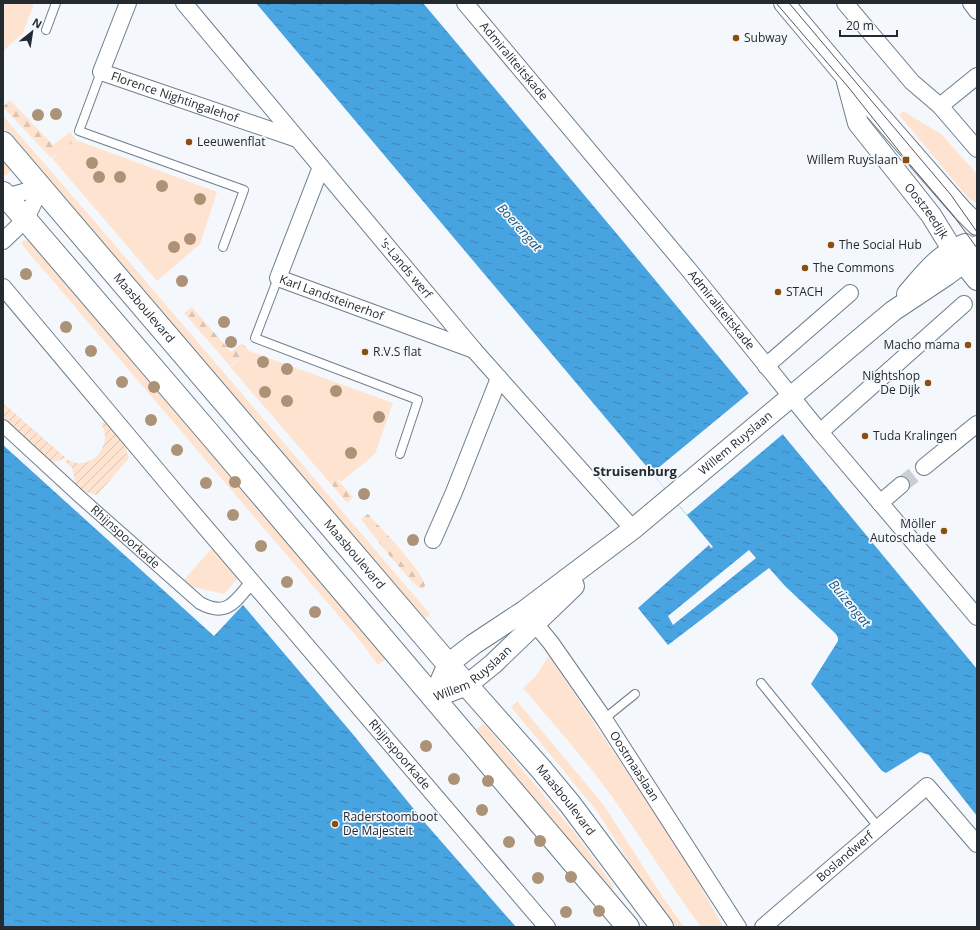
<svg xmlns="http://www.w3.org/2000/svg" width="980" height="930" viewBox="0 0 980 930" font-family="'Open Sans',sans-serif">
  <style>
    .green { fill: #fee4d0 }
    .forest { fill: url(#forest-firs) }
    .garden { fill: url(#garden-furrows) }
    .water { fill: url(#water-ripples); fill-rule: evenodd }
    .pier { fill: #f4f8fc }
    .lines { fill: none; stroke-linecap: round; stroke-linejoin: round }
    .minor-tunnel { stroke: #cacfd3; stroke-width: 16; stroke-dasharray: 16 8; stroke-linecap: butt }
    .service-casing { stroke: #6b7e8c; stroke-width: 10 }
    .pedestrian-casing { stroke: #6b7e8c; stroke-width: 14 }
    .minor-casing { stroke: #6b7e8c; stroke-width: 18 }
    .tertiary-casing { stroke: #6b7e8c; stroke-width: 22 }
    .primary-casing { stroke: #6b7e8c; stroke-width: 24 }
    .service { stroke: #fff; stroke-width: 8 }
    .pedestrian { stroke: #fff; stroke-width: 12 }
    .minor { stroke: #fff; stroke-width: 16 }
    .tertiary { stroke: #fff; stroke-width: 20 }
    .primary { stroke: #fff; stroke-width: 22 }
    .tram { stroke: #51585e; stroke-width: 1 }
    .tree { fill: #ac9276 }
    .poi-dot { fill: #8b4e0e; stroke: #f4f8fc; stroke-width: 1.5 }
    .labels { text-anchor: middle; stroke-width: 3.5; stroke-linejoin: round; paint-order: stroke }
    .poi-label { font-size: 12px; fill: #232b31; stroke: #f4f8fc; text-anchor: start }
    .street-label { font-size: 12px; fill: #232b31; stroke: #f4f8fc }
    .water-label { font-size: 13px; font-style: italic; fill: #12557f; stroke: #f4f8fc }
    .neighbourhood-label { font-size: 13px; font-weight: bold; fill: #232b31; stroke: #f4f8fc }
  </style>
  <defs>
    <pattern id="forest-firs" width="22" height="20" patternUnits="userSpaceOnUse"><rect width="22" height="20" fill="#fee4d0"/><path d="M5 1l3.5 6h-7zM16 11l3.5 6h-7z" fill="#d9c4b3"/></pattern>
    <pattern id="garden-furrows" width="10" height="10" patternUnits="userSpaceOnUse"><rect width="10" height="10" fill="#fee4d0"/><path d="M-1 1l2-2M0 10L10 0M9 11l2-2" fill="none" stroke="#d9c4b3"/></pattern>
    <pattern id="water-ripples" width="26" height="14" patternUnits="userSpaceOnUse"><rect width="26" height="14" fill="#48a3e1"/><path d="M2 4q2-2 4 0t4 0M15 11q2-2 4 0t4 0" fill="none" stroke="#3c85b7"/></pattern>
  </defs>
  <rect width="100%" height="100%" fill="#f4f8fc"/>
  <!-- green -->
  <g class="green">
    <polygon points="3,3 34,3 23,33 3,51"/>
    <polygon points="903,111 941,134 977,174 977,203 969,199 899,115"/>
    <polygon points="3,116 96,223 430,614 423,620 20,145 3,128"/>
    <polygon points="76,140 217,192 200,244 157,281 52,158"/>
    <polygon points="3,156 11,168 11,171 6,175 3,175"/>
    <polygon points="24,240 30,242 33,244 387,658 378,665 361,642 29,253 21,243"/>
    <polygon points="249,351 393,403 375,454 341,482 336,478 330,483 230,367"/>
    <polygon points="213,547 238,578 224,594 188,586 183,581"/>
    <path d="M549 656 686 860 722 925 720 927H701C673 889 649 850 622 811 593 768 557 728 523 688L535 677Z"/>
    <polygon points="517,701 603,804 662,896 684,927 673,927 644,885 596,810 511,707"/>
    <polygon points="484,723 575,833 614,887 612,890 476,730"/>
  </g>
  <!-- forest -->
  <g class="forest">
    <polygon points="10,100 53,145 70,132 76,140 51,158 3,107"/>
    <polygon points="192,307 231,352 242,343 249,351 230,366 184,313"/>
    <polygon points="336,478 353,497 347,503 330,483"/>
    <path d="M368 514C378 525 426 574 425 586L422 589C413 587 369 530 361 519Z"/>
  </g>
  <!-- garden -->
  <g class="garden">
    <polygon points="3,403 66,458 51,463 3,421"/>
    <path d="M106 422 124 444 129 458 97 495C75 490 76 488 72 467L65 462 67 459C89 474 115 446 101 423Z"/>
  </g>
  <!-- water -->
  <g class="water">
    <path d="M256 3H423L622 240 977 669V816L929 755 920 752 886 773 882 771 811 684 838 641V638L836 634 785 586 769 568 668 645 638 608 709 545 711 548 713 547 652 473ZM749 550 756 558 673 625 668 616Z"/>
    <polygon points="3,445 214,636 243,605 351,732 426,824 516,927 3,927"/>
  </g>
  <!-- pier -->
  <polygon class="pier" points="749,393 783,434 687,515 652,473"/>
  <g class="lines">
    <!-- minor-tunnel -->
    <polyline class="minor-tunnel" points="901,485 924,467"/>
    <!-- service casing -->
    <g class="service-casing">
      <g id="service">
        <polyline points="46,30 56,3"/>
        <polyline points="101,72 79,131 244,190 223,247"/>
        <polyline points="278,278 255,338 418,400 400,454"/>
        <polyline points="761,683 879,828"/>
        <polyline points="604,719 635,694"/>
      </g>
    </g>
    <!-- pedestrian casing -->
    <g class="pedestrian-casing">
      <g id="pedestrian">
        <path id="s1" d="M3 426 80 497 200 603C228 618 235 601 252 582"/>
      </g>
    </g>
    <!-- minor casing -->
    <g class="minor-casing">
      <g id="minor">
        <path id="s2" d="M128 3 101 72 297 139"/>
        <path id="s3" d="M184 3 474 350 633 529"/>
        <path id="s4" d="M465 3 689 270 820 432 977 617"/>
        <polyline points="845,3 912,82 940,106 977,149"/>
        <polyline points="971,3 977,11"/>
        <polyline points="940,106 977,76"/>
        <path id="s5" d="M321 167 278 278 474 350"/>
        <polyline points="3,200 6,197 41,187"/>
        <polyline points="3,241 26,219 41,187"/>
        <path id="s6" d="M3 287 176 493 547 927"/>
        <polyline points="766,366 850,293"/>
        <polyline points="820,432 964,304"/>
        <polyline points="924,467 977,424"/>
        <polyline points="880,503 901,485"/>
        <polyline points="433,540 454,492 499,378"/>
        <path id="s7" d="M528 615 551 643 604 719 738 927"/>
        <path id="s8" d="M763 927 927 786 977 844"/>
      </g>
    </g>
    <!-- tertiary casing -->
    <g class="tertiary-casing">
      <g id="tertiary">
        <polyline points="784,3 847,78 962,210 977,225"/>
        <path id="s9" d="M847 82 858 123 931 215 952 249 977 280"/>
        <path d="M907 294C925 273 939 254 965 244"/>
        <path id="s10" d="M433 698 448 664 474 644 524 611 633 529 768 416 893 311 947 275 963 263 977 246"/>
        <path id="s11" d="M433 698 467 685 493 664 574 586"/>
      </g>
    </g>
    <!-- primary casing -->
    <g class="primary-casing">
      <g id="primary">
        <path id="s12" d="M3 143 448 664 541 769 570 804 662 927"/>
        <polyline points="3,193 207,431 628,927"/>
      </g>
    </g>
    <!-- service -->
    <use href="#service" class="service"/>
    <!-- pedestrian -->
    <use href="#pedestrian" class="pedestrian"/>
    <!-- minor -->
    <use href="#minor" class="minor"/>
    <!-- tertiary -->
    <use href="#tertiary" class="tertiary"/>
    <!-- primary -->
    <use href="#primary" class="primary"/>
    <!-- tram -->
    <g class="tram">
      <polyline points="776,3 849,88 906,160 953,215 977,248"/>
      <polyline points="789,3 951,195 977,232"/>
    </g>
  </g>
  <!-- trees -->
  <g class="tree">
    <circle cx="56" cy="114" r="6"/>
    <circle cx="38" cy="115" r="6"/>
    <circle cx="92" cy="163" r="6"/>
    <circle cx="99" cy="177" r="6"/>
    <circle cx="120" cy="177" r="6"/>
    <circle cx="162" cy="186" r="6"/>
    <circle cx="200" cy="199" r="6"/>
    <circle cx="190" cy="239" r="6"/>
    <circle cx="174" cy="247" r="6"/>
    <circle cx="26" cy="274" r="6"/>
    <circle cx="182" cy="281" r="6"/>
    <circle cx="224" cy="322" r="6"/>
    <circle cx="66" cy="327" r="6"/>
    <circle cx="231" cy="342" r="6"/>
    <circle cx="91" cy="351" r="6"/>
    <circle cx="263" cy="362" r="6"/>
    <circle cx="287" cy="369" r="6"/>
    <circle cx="122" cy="382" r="6"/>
    <circle cx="154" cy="387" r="6"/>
    <circle cx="336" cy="391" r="6"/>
    <circle cx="265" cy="392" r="6"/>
    <circle cx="287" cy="401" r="6"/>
    <circle cx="379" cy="417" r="6"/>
    <circle cx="151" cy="420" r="6"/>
    <circle cx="177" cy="450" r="6"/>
    <circle cx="351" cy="453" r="6"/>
    <circle cx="235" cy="482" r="6"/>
    <circle cx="206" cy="483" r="6"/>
    <circle cx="364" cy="494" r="6"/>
    <circle cx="233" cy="515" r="6"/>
    <circle cx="413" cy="540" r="6"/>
    <circle cx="261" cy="546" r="6"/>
    <circle cx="287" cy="582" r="6"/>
    <circle cx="315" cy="612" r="6"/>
    <circle cx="426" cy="746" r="6"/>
    <circle cx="454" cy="779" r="6"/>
    <circle cx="488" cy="781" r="6"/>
    <circle cx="482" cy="810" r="6"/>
    <circle cx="540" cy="841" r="6"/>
    <circle cx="509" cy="842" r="6"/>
    <circle cx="571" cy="877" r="6"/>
    <circle cx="538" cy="878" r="6"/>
    <circle cx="599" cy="911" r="6"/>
    <circle cx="566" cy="912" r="6"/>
  </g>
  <!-- markers -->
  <g class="poi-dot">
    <circle cx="736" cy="38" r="4"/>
    <circle cx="189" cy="142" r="4"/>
    <rect x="902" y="156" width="8" height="8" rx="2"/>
    <circle cx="831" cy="245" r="4"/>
    <circle cx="805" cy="268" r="4"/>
    <circle cx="778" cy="292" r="4"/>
    <circle cx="968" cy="345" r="4"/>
    <circle cx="365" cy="352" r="4"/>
    <circle cx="928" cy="383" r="4"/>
    <circle cx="865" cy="436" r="4"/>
    <circle cx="944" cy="531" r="4"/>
    <circle cx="335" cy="824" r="4"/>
  </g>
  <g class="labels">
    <!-- poi labels -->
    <g class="poi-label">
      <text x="744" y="42">Subway</text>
      <text x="197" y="146">Leeuwenflat</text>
      <text x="898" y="164" text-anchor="end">Willem Ruyslaan</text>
      <text x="839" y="249">The Social Hub</text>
      <text x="813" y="272">The Commons</text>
      <text x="786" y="296">STACH</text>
      <text x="960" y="349" text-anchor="end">Macho mama</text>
      <text x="373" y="356">R.V.S flat</text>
      <text x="920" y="380" text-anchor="end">Nightshop<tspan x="920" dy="14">De Dijk</tspan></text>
      <text x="873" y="440">Tuda Kralingen</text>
      <text x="936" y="528" text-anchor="end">Möller<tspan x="936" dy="14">Autoschade</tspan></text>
      <text x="343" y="821">Raderstoomboot<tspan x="343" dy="14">De Majesteit</tspan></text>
    </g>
    <!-- street labels -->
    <g class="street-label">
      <text dy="4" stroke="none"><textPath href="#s4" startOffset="76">Admiraliteitskade</textPath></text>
      <text dy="4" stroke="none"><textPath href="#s2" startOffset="152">Florence Nightingalehof</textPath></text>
      <text dy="4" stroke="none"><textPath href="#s9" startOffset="154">Oostzeedijk</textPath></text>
      <text dy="4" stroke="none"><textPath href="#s3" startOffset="346">'s-Lands werf</textPath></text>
      <text dy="4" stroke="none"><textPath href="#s5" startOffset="176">Karl Landsteinerhof</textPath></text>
      <text dy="4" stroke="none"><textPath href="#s12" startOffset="217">Maasboulevard</textPath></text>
      <text dy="4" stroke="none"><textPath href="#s4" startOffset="400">Admiraliteitskade</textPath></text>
      <text dy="4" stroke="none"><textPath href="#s10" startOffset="400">Willem Ruyslaan</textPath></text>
      <text dy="4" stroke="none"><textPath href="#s1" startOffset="165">Rhijnspoorkade</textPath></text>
      <text dy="4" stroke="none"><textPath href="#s12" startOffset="541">Maasboulevard</textPath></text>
      <text dy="4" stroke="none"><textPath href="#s11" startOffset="47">Willem Ruyslaan</textPath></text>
      <text dy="4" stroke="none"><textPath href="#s6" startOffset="613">Rhijnspoorkade</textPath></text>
      <text dy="4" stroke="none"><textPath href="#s7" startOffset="185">Oostmaaslaan</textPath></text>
      <text dy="4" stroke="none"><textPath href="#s12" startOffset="865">Maasboulevard</textPath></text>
      <text dy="4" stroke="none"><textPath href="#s8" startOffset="108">Boslandwerf</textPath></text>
    </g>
    <!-- water labels -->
    <g class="water-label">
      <text transform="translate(520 227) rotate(48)" y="5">Boerengat</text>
      <text transform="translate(850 603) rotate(50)" y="5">Buizengat</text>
    </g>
    <!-- neighbourhood labels -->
    <g class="neighbourhood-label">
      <text x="635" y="476">Struisenburg</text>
    </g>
  </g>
  <!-- border -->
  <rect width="980" height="930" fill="none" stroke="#232b31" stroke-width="8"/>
  <!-- north arrow -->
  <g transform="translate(32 32) rotate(30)" stroke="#f4f8fc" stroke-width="3" paint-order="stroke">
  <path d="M0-3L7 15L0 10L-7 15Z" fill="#232b31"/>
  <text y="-6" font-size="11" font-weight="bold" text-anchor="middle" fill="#232b31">N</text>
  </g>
  <!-- scale -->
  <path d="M840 30v6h57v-6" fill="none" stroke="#232b31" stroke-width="2"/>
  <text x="846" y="30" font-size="12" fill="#232b31" stroke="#f4f8fc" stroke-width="3" paint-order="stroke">20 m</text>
</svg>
